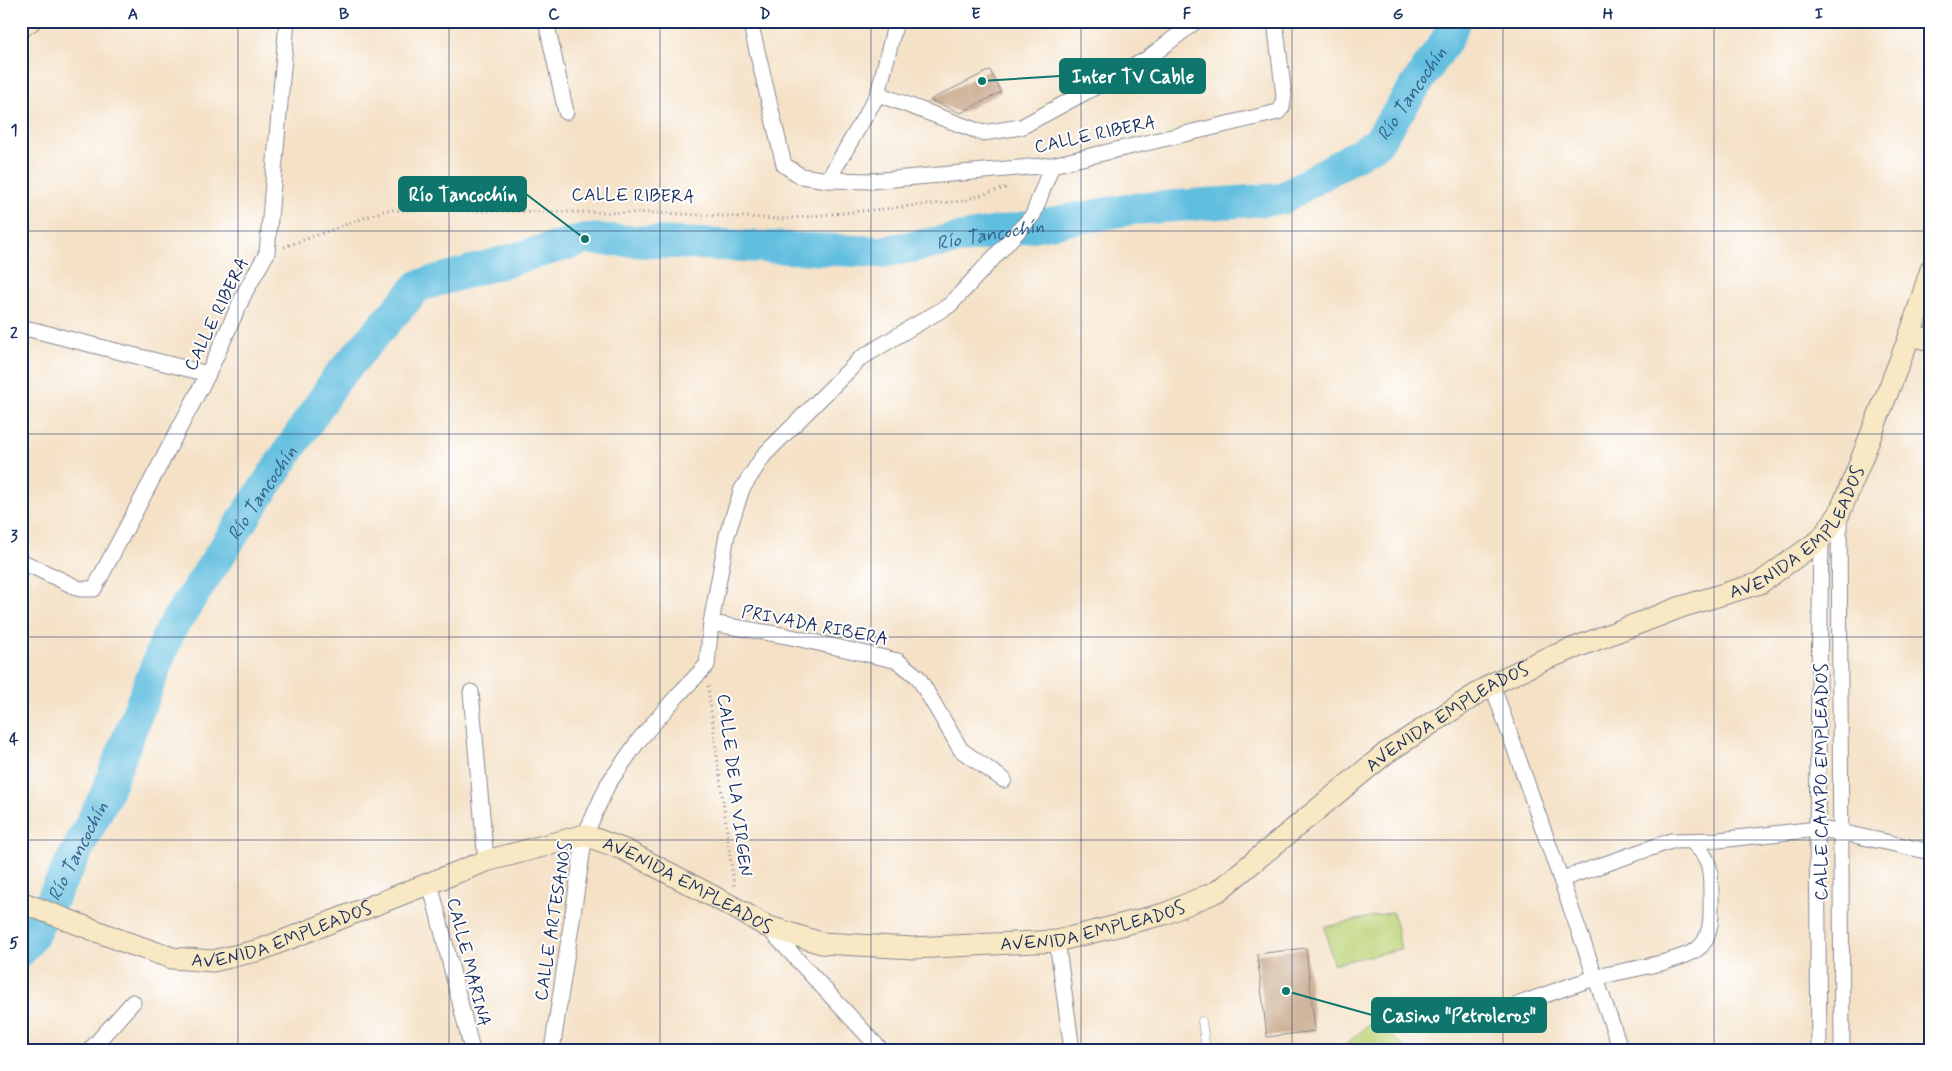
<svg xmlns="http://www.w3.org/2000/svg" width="1952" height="1071" viewBox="0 0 1952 1071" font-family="Mynerve,sans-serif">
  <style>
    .green { fill: #bdd479; stroke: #6c826c }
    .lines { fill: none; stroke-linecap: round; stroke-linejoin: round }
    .river { stroke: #61bedf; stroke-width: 32 }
    .building { fill: #c19d7b }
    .lane-casing { stroke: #888892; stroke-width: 9 }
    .street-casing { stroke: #888892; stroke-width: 17 }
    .secondary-casing { stroke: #888892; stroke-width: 23 }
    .path { stroke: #888892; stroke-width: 3; stroke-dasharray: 1 4; stroke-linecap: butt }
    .lane { stroke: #fff; stroke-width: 8 }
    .street { stroke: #fff; stroke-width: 15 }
    .secondary { stroke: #f8e8c3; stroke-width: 21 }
    .grid { fill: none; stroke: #1b2f5e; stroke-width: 1; stroke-opacity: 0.55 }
    .labels { text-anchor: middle; stroke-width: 4; stroke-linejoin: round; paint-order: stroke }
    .street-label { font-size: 18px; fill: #1b2f5e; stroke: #fff }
    .water-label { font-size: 19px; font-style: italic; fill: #34618b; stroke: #fff }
    .leader { fill: none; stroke: #0f766e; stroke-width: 2 }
    .callout-dot { fill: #0f766e; stroke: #fff; stroke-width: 2 }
    .callout { fill: #0f766e; stroke: #0f766e; stroke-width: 2 }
    .callout-label { font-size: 19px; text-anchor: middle; font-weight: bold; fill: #fff }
    .neatline { fill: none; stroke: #1b2f5e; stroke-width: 2 }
    .grid-label { font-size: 16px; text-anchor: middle; font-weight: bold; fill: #1b2f5e }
  </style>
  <rect width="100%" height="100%" fill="#fff"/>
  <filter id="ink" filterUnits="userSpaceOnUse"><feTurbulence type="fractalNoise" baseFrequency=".02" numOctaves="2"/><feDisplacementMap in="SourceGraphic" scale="10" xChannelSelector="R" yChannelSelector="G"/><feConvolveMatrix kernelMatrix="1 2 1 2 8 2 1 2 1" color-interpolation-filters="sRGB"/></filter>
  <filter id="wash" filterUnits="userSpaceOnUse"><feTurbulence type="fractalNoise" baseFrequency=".0096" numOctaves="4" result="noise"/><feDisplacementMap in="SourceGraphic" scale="20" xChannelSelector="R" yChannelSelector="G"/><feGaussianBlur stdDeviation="1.12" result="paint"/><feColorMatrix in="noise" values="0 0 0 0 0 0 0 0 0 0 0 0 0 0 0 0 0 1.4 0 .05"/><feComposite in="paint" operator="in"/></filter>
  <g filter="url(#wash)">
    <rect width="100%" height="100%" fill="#f4e1c6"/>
    <!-- green -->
    <g class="green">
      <polygon points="1393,912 1401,949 1333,964 1325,927"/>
      <polygon points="1376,1018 1406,1050 1340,1050 1344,1046"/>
    </g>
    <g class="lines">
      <!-- river -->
      <path class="river" id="s1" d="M21 951 35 932 105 796 170 630 337 378 418 286 585 239 881 252 1132 209 1281 199 1377 143 1447 39 1455 21"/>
    </g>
    <g id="blocks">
      <!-- building -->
      <g class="building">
        <polygon points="990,70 1001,92 961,113 930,100"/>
        <polygon points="1306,948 1315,1031 1267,1037 1257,954"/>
      </g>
    </g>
  </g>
  <g filter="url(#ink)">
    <use href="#blocks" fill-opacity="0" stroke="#888892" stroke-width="1"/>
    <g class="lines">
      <!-- lane casing -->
      <g class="lane-casing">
        <polyline id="lane" points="1202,1021 1206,1050"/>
      </g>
      <!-- street casing -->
      <g class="street-casing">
        <g id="street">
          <polyline points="546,21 566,112"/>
          <polyline points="750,21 784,165 801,176 828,180 871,181 1052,165 1278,112 1282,107 1284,96 1275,21"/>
          <polyline points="878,94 983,133 1021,127 1147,59 1196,21"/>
          <polyline points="828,180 878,94 896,21"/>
          <polyline points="21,327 208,374"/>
          <polyline points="1839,514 1842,1050"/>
          <polyline points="21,561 80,589 94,589 208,374 245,292 267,253 287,21"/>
          <polyline points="711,623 787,636 898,661 918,677 961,750 1004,780"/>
          <polyline points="1492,684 1621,1050"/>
          <polyline points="471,692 486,861"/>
          <polyline points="1562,879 1671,841 1719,840 1817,829 1840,832 1931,852"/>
          <polyline points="430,883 472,1050"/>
          <polyline points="767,927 881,1050"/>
          <polyline points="1057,941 1072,1050"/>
          <path d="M1487 1016C1523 1003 1559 989 1595 978 1620 970 1684 963 1701 946 1713 932 1711 912 1711 895 1711 869 1711 858 1691 841"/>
          <polyline points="90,1050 133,1002"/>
          <polyline points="552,1050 585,835 608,784 639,740 678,695 707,665 711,623 727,535 742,489 764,455 861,358 912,327 950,305 1033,215 1052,165"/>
          <polyline points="1819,1050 1817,829 1821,539"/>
        </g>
      </g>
      <!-- secondary casing -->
      <g class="secondary-casing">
        <g id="secondary">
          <polyline points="21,27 30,21"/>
          <polyline points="1910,335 1931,340"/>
          <path id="s2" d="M21 902 125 942 172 958 213 961 260 950 486 861 585 835 625 850 737 909 766 926 821 943 913 948 1057 941 1164 914 1218 891 1386 753 1492 684 1543 660 1681 607 1760 583 1821 539 1839 514 1856 473 1910 335 1931 269"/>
        </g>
      </g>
      <!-- path -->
      <g class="path">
        <polyline points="284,247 386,210 661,213 782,219 962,201 1008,187"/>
        <polyline points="708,686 734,886"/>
      </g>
      <!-- lane -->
      <use href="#lane" class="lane"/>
      <!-- street -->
      <use href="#street" class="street"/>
      <!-- secondary -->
      <use href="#secondary" class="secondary"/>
    </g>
  </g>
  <!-- grid -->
  <path class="grid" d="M238 21V1050M449 21V1050M660 21V1050M871 21V1050M1081 21V1050M1292 21V1050M1503 21V1050M1714 21V1050M21 231H1931M21 434H1931M21 637H1931M21 840H1931"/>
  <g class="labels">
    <!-- street labels -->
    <g class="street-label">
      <text transform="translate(1095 134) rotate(-12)" y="6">CALLE RIBERA</text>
      <text transform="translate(633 195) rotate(1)" y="6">CALLE RIBERA</text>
      <text transform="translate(216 314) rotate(-64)" y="6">CALLE RIBERA</text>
      <text dy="6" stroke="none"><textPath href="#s2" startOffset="1955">AVENIDA EMPLEADOS</textPath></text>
      <text transform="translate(815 625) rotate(11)" y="6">PRIVADA RIBERA</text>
      <text dy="6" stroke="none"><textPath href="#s2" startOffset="1550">AVENIDA EMPLEADOS</textPath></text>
      <text transform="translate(1821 782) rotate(-90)" y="6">CALLE CAMPO EMPLEADOS</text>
      <text transform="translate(735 785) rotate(83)" y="6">CALLE DE LA VIRGEN</text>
      <text dy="6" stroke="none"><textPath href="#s2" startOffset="710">AVENIDA EMPLEADOS</textPath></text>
      <text transform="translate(553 921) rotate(-81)" y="6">CALLE ARTESANOS</text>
      <text dy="6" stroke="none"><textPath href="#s2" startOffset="1130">AVENIDA EMPLEADOS</textPath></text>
      <text dy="6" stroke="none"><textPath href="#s2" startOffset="275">AVENIDA EMPLEADOS</textPath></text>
      <text transform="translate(469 962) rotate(76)" y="6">CALLE MARINA</text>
    </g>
    <!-- water labels -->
    <g class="water-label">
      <text dy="7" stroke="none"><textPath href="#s1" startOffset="1825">Río Tancochín</textPath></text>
      <text dy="7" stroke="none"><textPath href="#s1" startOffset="1360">Río Tancochín</textPath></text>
      <text dy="7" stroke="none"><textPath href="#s1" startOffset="520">Río Tancochín</textPath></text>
      <text dy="7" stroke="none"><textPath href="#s1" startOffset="115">Río Tancochín</textPath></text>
    </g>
  </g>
  <!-- callouts -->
  <path class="leader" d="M982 81L1060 76M585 239L526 194M1286 991L1372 1015"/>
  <g class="callout-dot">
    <circle cx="982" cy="81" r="5"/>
    <circle cx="585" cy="239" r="5"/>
    <circle cx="1286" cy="991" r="5"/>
  </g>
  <g class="callout">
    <rect x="1060" y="59" width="145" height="34" rx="5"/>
    <rect x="399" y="177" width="127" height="34" rx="5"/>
    <rect x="1372" y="998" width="174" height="34" rx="5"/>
  </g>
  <g class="callout-label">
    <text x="1133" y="83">Inter TV Cable</text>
    <text x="463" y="201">Río Tancochín</text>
    <text x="1459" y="1022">Casino "Petroleros"</text>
  </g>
  <!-- margin -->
  <rect width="1952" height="1071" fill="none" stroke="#fff" stroke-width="55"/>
  <rect x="28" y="28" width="1896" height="1016" class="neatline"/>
  <g class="grid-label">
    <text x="133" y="19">A</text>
    <text x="344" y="19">B</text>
    <text x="554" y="19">C</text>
    <text x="765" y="19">D</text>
    <text x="976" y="19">E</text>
    <text x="1187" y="19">F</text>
    <text x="1398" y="19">G</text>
    <text x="1608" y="19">H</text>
    <text x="1819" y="19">I</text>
    <text x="14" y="135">1</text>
    <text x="14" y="338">2</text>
    <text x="14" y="541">3</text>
    <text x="14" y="744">4</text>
    <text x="14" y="948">5</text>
  </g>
</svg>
